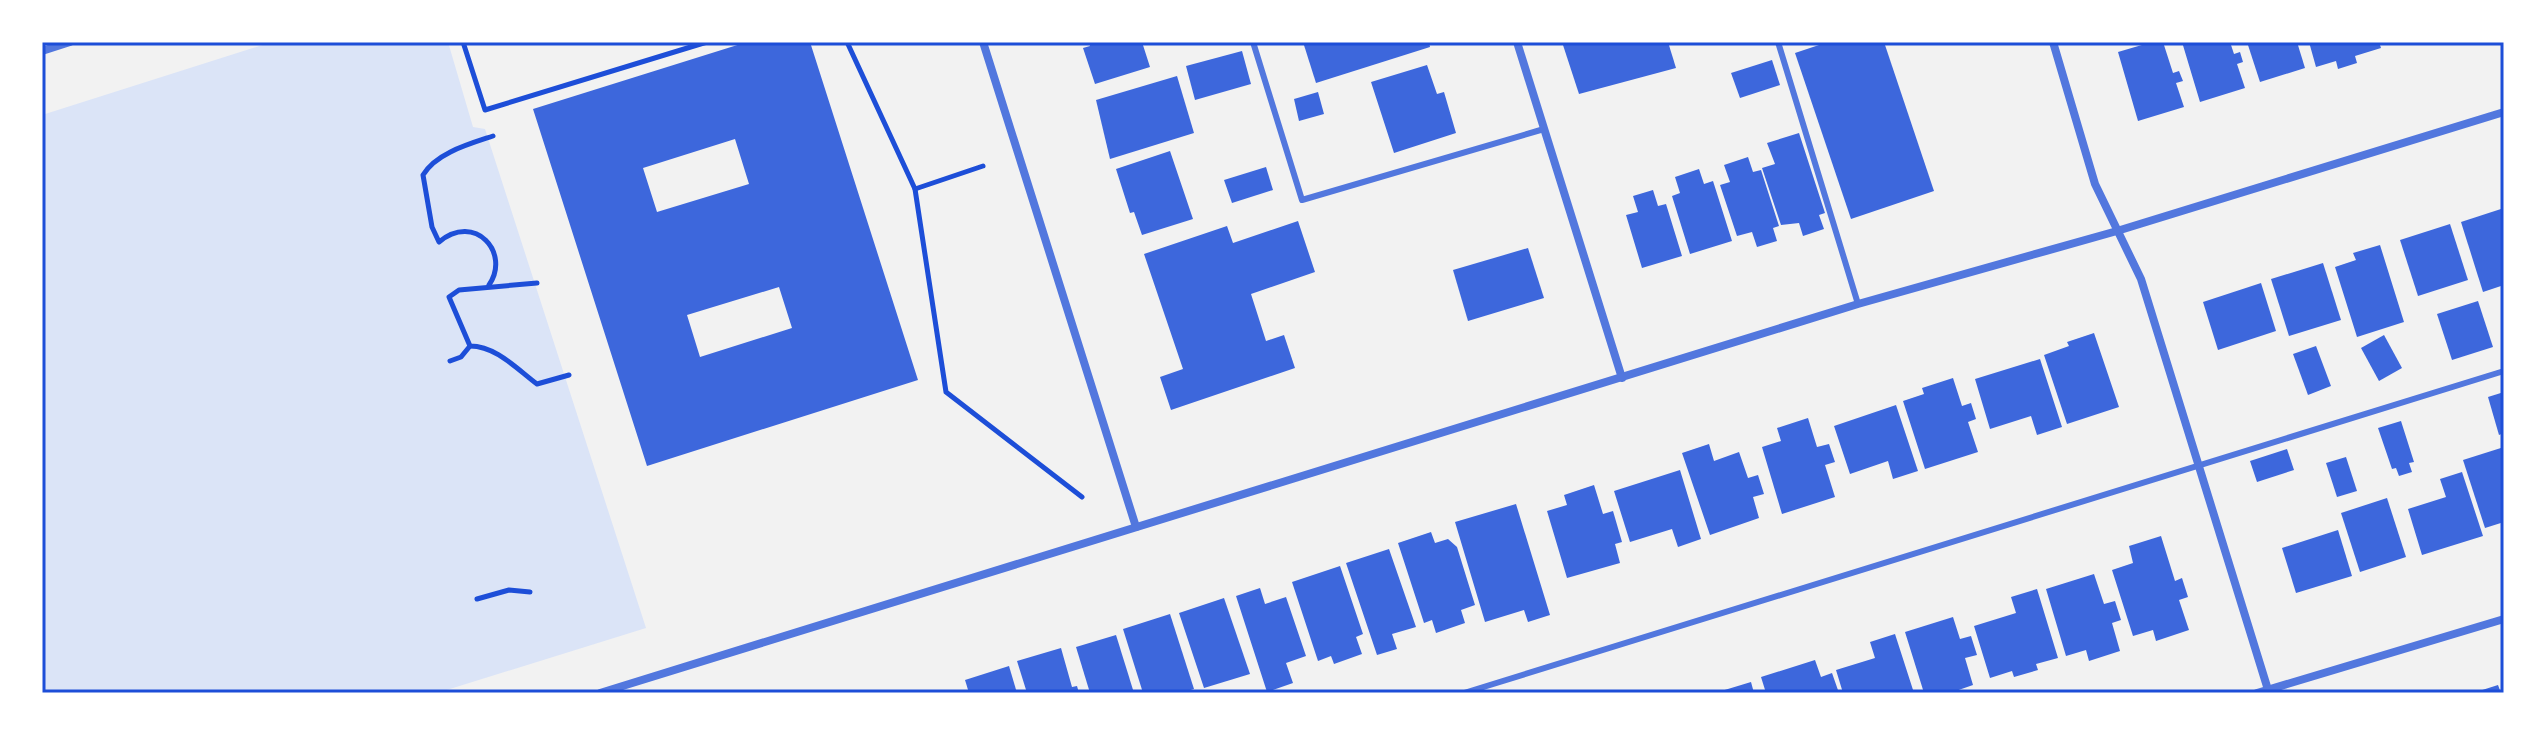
<svg xmlns="http://www.w3.org/2000/svg" width="2546" height="735" viewBox="0 0 2546 735" font-family="Lato,sans-serif">
  <style>
    .green { fill: #dbe4f7 }
    .building { fill: #3d67dc; fill-rule: evenodd }
    .lines { fill: none; stroke-linecap: round; stroke-linejoin: round }
    .path { stroke: #1d4ed8; stroke-width: 5 }
    .service { stroke: #5277de; stroke-width: 6 }
    .minor { stroke: #5277de; stroke-width: 8 }
    .neatline { fill: none; stroke: #1d4ed8; stroke-width: 3 }
  </style>
  <rect width="100%" height="100%" fill="#f2f2f2"/>
  <!-- green -->
  <polygon class="green" points="272,42 448,42 473,127 485,129 646,628 437,693 42,693 42,115"/>
  <!-- building -->
  <g class="building">
    <path d="M747 42H810L918 380 647 466 533 109ZM735 139 749 184 657 212 643 168ZM779 287 792 328 700 357 687 315Z"/>
    <polygon points="1089,42 1142,42 1150,67 1095,84 1083,48 1090,46"/>
    <polygon points="1303,42 1429,42 1430,47 1316,83"/>
    <polygon points="1562,42 1668,42 1676,68 1579,94"/>
    <polygon points="1828,42 1884,42 1934,191 1851,219 1795,53"/>
    <polygon points="2152,42 2163,42 2173,73 2179,71 2183,81 2176,83 2184,107 2138,121 2118,52"/>
    <polygon points="2182,42 2230,42 2234,54 2240,52 2243,62 2237,64 2245,88 2200,102"/>
    <polygon points="2247,42 2297,42 2305,68 2260,82"/>
    <polygon points="2309,42 2379,42 2381,48 2355,56 2357,63 2338,69 2336,61 2316,67"/>
    <polygon points="1242,51 1251,84 1195,100 1186,66"/>
    <polygon points="1772,60 1780,85 1740,98 1731,73"/>
    <polygon points="1427,65 1437,94 1444,92 1456,133 1394,153 1371,82"/>
    <polygon points="1177,76 1194,133 1110,159 1096,100"/>
    <polygon points="1318,92 1324,114 1299,121 1294,99"/>
    <polygon points="1799,133 1825,213 1819,215 1824,229 1803,236 1799,223 1781,225 1762,168 1775,164 1767,143"/>
    <polygon points="1170,151 1193,219 1142,235 1134,212 1130,213 1116,169"/>
    <polygon points="1748,157 1753,172 1761,170 1779,226 1773,228 1777,241 1757,247 1752,232 1737,236 1720,185 1730,182 1724,165"/>
    <polygon points="1266,167 1273,190 1232,203 1224,180"/>
    <polygon points="1699,169 1704,184 1713,181 1732,241 1690,254 1672,196 1680,193 1675,177"/>
    <polygon points="1653,190 1658,206 1666,204 1682,256 1642,268 1626,215 1638,212 1633,196"/>
    <polygon points="2504,208 2504,285 2483,292 2461,222"/>
    <polygon points="1298,221 1315,272 1251,294 1266,341 1284,335 1295,368 1171,410 1160,377 1183,369 1144,254 1227,226 1233,243"/>
    <polygon points="2450,224 2468,280 2418,296 2400,240"/>
    <polygon points="2380,245 2404,322 2357,337 2335,267 2356,260 2353,253"/>
    <polygon points="1528,248 1544,298 1468,321 1453,270"/>
    <polygon points="2323,263 2341,320 2289,336 2271,279"/>
    <polygon points="2261,283 2276,331 2218,350 2203,302"/>
    <polygon points="2478,301 2493,347 2452,360 2437,314"/>
    <polygon points="2094,333 2119,407 2067,424 2044,355 2069,346 2067,342"/>
    <polygon points="2384,335 2402,368 2379,381 2361,348"/>
    <polygon points="2316,346 2331,386 2308,395 2293,354"/>
    <polygon points="2040,359 2062,427 2037,435 2031,416 1990,429 1975,379"/>
    <polygon points="1953,378 1962,406 1971,403 1976,419 1968,422 1978,452 1925,469 1903,401 1924,394 1922,388"/>
    <polygon points="2504,392 2504,433 2499,435 2488,397"/>
    <polygon points="1896,405 1918,471 1893,479 1888,461 1850,474 1834,426"/>
    <polygon points="1808,418 1817,447 1829,444 1835,462 1825,465 1835,497 1782,514 1762,447 1781,441 1777,428"/>
    <polygon points="2401,421 2414,462 2409,463 2412,472 2399,476 2396,468 2392,469 2378,428"/>
    <polygon points="1709,444 1714,461 1739,452 1748,478 1758,475 1764,494 1753,497 1759,518 1710,535 1682,453"/>
    <polygon points="2504,447 2504,522 2485,528 2463,460"/>
    <polygon points="2287,449 2294,470 2257,482 2250,461"/>
    <polygon points="2346,457 2357,491 2337,497 2326,463"/>
    <polygon points="1680,470 1701,539 1678,547 1672,529 1630,542 1614,491"/>
    <polygon points="2462,472 2483,536 2422,555 2408,509 2446,497 2440,479"/>
    <polygon points="1594,485 1603,514 1613,511 1622,542 1615,544 1620,563 1567,578 1547,511 1567,505 1564,495"/>
    <polygon points="2387,498 2406,557 2360,572 2341,513"/>
    <polygon points="1516,504 1550,615 1528,622 1524,610 1485,622 1455,522"/>
    <polygon points="2338,530 2352,576 2296,593 2282,548"/>
    <polygon points="1431,532 1435,543 1448,539 1457,547 1475,605 1461,610 1465,623 1436,633 1432,620 1424,623 1398,543"/>
    <polygon points="2161,536 2175,581 2182,578 2188,597 2179,600 2189,630 2156,641 2153,630 2133,636 2112,570 2133,563 2129,546"/>
    <polygon points="1389,549 1416,627 1392,634 1397,649 1377,655 1346,563"/>
    <polygon points="1340,566 1363,634 1356,637 1362,654 1334,664 1331,656 1318,661 1292,582"/>
    <polygon points="2094,574 2104,604 2115,601 2121,620 2112,623 2120,651 2089,661 2086,650 2066,656 2046,589"/>
    <polygon points="1260,588 1265,604 1286,597 1306,656 1286,663 1293,683 1267,692 1236,596"/>
    <polygon points="2037,589 2058,658 2036,664 2038,670 2014,677 2012,671 1990,678 1974,626 2016,613 2011,597"/>
    <polygon points="1224,598 1250,674 1204,688 1179,613"/>
    <polygon points="1170,614 1194,689 1181,693 1143,693 1123,629"/>
    <polygon points="1953,617 1960,639 1971,636 1977,655 1965,658 1973,685 1950,693 1924,693 1905,632"/>
    <polygon points="1895,634 1914,693 1843,693 1836,670 1875,658 1870,642"/>
    <polygon points="1116,635 1134,693 1090,693 1076,647"/>
    <polygon points="1061,648 1072,687 1077,686 1079,693 1027,693 1017,661"/>
    <polygon points="1815,660 1821,677 1832,673 1839,693 1766,693 1761,677"/>
    <polygon points="1009,666 1017,693 969,693 965,680"/>
    <polygon points="1751,682 1754,693 1719,693 1718,692"/>
    <polygon points="2498,685 2501,693 2476,693 2476,692"/>
  </g>
  <g class="lines">
    <!-- path -->
    <g class="path">
      <polyline points="463,42 485,110 707,42"/>
      <polyline points="847,42 915,189 946,392 1082,497"/>
      <polyline points="915,189 983,166"/>
      <path d="M537 283 459 290 449 297 470 346C496 346 517 369 537 384L569 375"/>
      <path d="M489 285C511 253 475 212 439 242L432 227 423 175C436 153 469 144 493 136"/>
      <polyline points="450,361 461,357 470,346"/>
      <polyline points="477,599 509,590 530,592"/>
    </g>
    <!-- service -->
    <g class="service">
      <polyline points="1253,42 1302,200 1544,129"/>
      <polyline points="1778,42 1858,304"/>
      <polyline points="1464,693 2504,371"/>
    </g>
    <!-- minor -->
    <g class="minor">
      <polyline points="983,42 1136,527"/>
      <polyline points="1517,42 1622,378"/>
      <polyline points="2053,42 2095,184 2141,279 2269,693"/>
      <polyline points="42,51 70,42"/>
      <polyline points="600,693 1858,304 2117,231 2504,112"/>
      <polyline points="2257,693 2504,619"/>
    </g>
  </g>
  <!-- border -->
  <rect width="2546" height="735" fill="none" stroke="#ffffff" stroke-width="88"/>
  <rect x="44" y="44" width="2458" height="647" class="neatline"/>
</svg>
